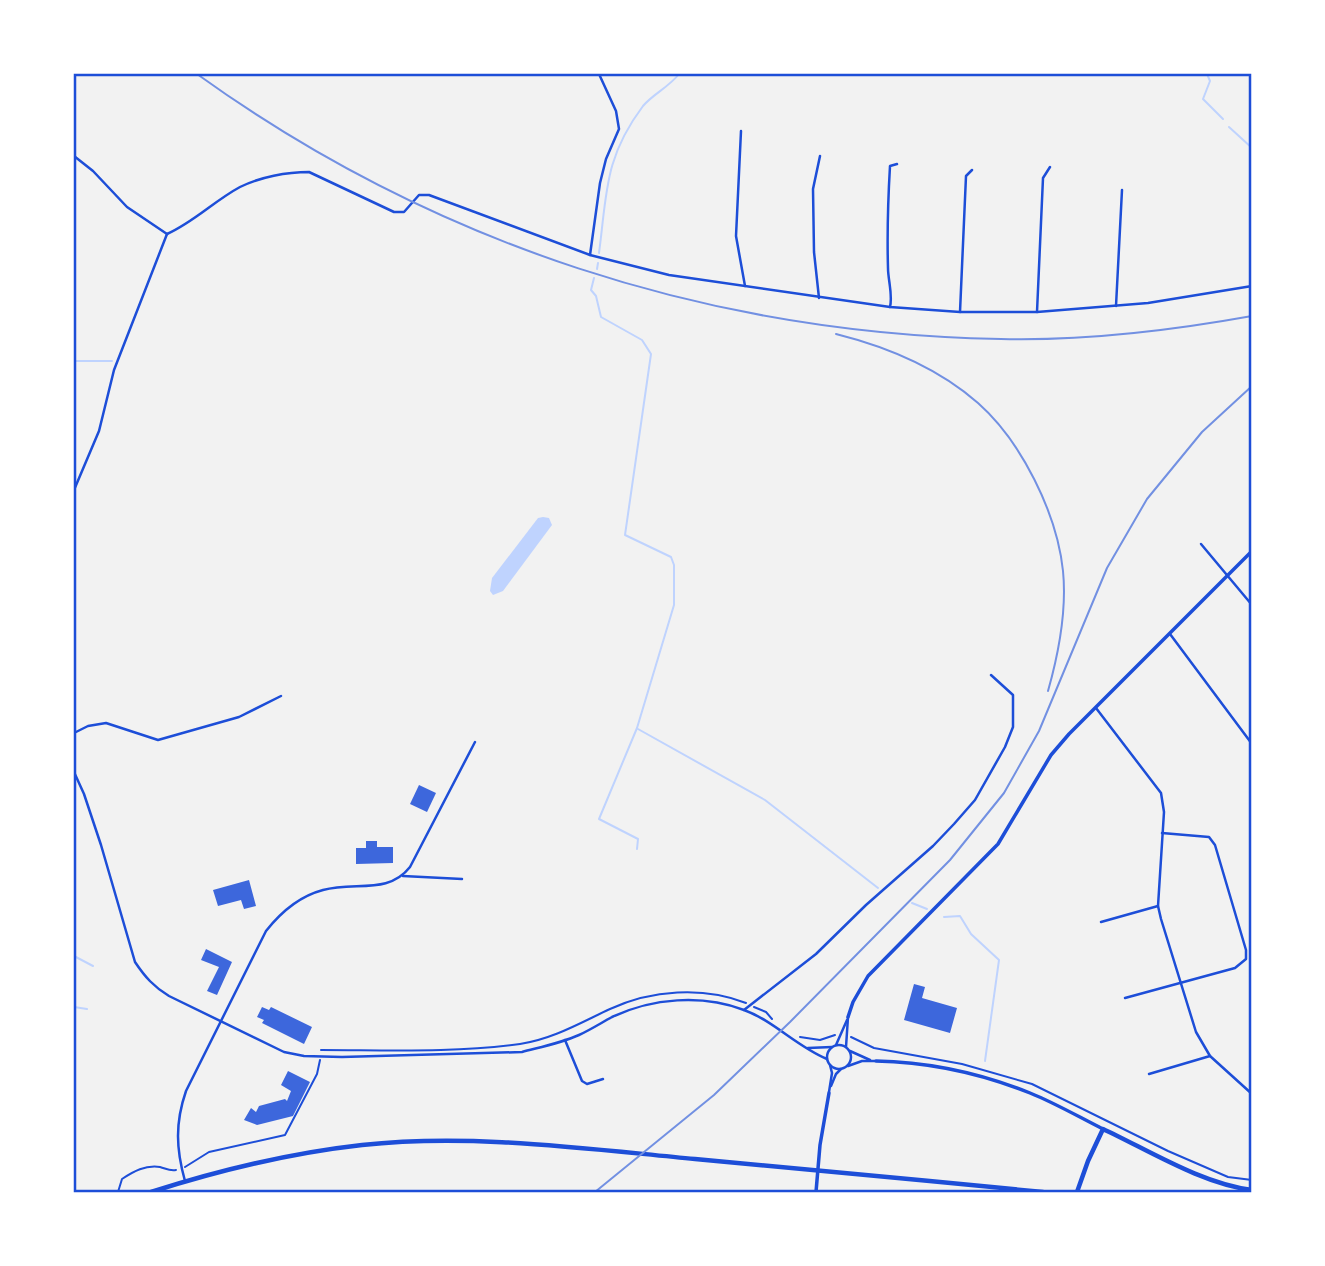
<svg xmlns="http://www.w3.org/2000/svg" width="1325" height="1266" viewBox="0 0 1325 1266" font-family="'Work Sans',sans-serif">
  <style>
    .water { fill: #bfd3fe }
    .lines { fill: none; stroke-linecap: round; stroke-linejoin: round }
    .stream { stroke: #bfd3fe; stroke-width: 2 }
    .building { fill: #3d67dc }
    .path { stroke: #1d4ed8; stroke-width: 2 }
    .minor { stroke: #1d4ed8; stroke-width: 2.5 }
    .tertiary { stroke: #1d4ed8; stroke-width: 3.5 }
    .secondary { stroke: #1d4ed8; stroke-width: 4.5 }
    .trunk { stroke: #1d4ed8; stroke-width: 4.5 }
    .rail { stroke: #7290e2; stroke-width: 2 }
    .neatline { fill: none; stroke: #1d4ed8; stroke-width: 2.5 }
  </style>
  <rect width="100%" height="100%" fill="#f2f2f2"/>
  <!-- water -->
  <polygon class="water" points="543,517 549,518 552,525 503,591 493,595 490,591 492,578 538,518"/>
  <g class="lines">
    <!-- stream -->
    <g class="stream">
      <polyline points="1207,74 1210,81 1203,99 1223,119"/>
      <polyline points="1229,127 1252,148"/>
      <path d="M599 253C607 193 604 158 643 106 653 94 669 87 679 74"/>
      <polyline points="597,269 598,263"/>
      <polyline points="594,278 591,290 596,296 601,317 642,340 651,354 625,535 671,557 674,565 674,605 637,728 599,819 638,839 637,849"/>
      <polyline points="74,361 112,361"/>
      <polyline points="638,729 765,800 878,888"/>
      <polyline points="912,903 927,909"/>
      <polyline points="944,917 960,916 971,934 999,960 985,1061"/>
      <polyline points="74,956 93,966"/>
      <polyline points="74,1007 87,1009"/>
    </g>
  </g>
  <!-- building -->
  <g class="building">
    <polygon points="419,785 436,793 427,812 410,804"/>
    <polygon points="366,841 377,841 377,847 393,847 393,863 356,864 356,848 366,848"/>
    <polygon points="249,880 256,906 244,909 241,900 218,906 213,890"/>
    <polygon points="206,949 232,962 217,995 207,991 219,967 201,960"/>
    <polygon points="914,984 925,987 922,998 957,1008 950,1033 904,1020"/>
    <polygon points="262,1007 269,1010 271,1007 312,1027 304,1044 262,1023 264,1020 257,1017"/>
    <polygon points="288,1071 310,1082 293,1116 257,1125 244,1120 251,1108 256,1112 259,1106 285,1099 287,1101 291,1091 281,1085"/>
  </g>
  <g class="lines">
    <!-- path -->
    <g class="path">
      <polyline points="754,1007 766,1012 772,1019"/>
      <polyline points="800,1037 820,1040 835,1035"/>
      <polyline points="851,1037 874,1048 962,1064 1032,1084 1168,1151 1228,1177 1252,1180"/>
      <path d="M321 1050C387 1050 455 1053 520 1044 553 1039 580 1023 610 1009 651 990 703 986 746 1003"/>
      <polyline points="185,1167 209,1152 285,1135 317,1074 320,1060"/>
      <path d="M118 1192 122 1179C134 1171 145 1165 160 1167 167 1169 169 1171 176 1170"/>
    </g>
    <!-- minor -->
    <g class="minor">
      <polyline points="741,131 736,236 745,286"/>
      <polyline points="74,156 93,171 127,207 167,234"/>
      <path d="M167 234C194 222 214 201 240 187 260 177 287 172 309 172L394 212H404L419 195H429L590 255 669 275 890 307 960 312H1037L1148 303 1252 286"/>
      <polyline points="590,255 600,183 606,159 619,129 616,111 599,74"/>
      <polyline points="819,298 814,252 813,189 820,156"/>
      <polyline points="1116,306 1122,190"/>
      <path d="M890 307C893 295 888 280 888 268 887 233 888 200 890 166L897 164"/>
      <polyline points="960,312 966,176 972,170"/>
      <polyline points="1037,312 1043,178 1050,167"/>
      <polyline points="74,490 99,431 114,370 167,234"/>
      <polyline points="1201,544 1252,605"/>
      <polyline points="1170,634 1252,744"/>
      <polyline points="1096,708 1161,793 1164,812 1158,906 1161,919 1196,1032 1210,1056 1252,1094"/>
      <polyline points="74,733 88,726 106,723 158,740 239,717 281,696"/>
      <path d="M74 772 84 794 101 845 135 962C145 977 154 987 169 996L284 1052 304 1056 342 1057 522 1052C541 1047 561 1043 579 1035 590 1030 601 1023 612 1017 652 998 702 994 744 1010 774 1021 796 1046 827 1059"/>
      <polyline points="403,876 462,879"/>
      <polyline points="1101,922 1158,906"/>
      <polyline points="1125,998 1235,968 1246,959 1246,950 1215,845 1209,837 1162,833"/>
      <polyline points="744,1010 816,954 866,905 933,846 954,824 975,800 1005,747 1013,727 1013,695 991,675"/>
      <polyline points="565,1040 582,1081 587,1084 603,1079"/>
      <polyline points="836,1045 847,1020"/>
      <circle cx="839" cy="1057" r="12"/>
      <polyline points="846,1047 848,1017"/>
      <polyline points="808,1048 832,1047"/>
      <polyline points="850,1051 870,1060"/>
      <polyline points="848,1066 862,1061 875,1061"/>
      <polyline points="1149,1074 1210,1056"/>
      <polyline points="831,1086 836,1074 841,1069"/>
      <polyline points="829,1092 832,1073 830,1065"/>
      <path d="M185 1181C176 1149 175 1123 186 1091L266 931C281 912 300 896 323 890 355 881 388 895 410 867L475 742"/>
    </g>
    <!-- tertiary -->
    <g class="tertiary">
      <polyline points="848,1017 853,1002 868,976 998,844 1051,755 1069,734 1252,551"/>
      <path d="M876 1061C929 1062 980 1073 1030 1093 1055 1103 1079 1117 1103 1129"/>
      <polyline points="816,1192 820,1145 829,1093"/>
    </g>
    <!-- secondary -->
    <path class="secondary" d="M1077 1192 1088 1161 1103 1129C1148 1150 1202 1184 1252 1190"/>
    <!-- trunk -->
    <path class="trunk" d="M151 1192C220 1170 290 1153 362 1145 471 1133 587 1149 695 1159 811 1169 927 1181 1043 1192"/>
    <!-- rail -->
    <g class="rail">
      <path d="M197 74C433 244 710 334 1001 339 1085 341 1169 331 1252 316"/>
      <path d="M836 334C888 347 937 367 978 403 1021 441 1057 513 1063 571 1067 611 1059 652 1048 691"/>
      <polyline points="595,1192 714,1095 790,1022 950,860 1004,793 1039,731 1107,568 1147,499 1202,432 1252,386"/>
    </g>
  </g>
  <!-- border -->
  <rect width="1325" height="1266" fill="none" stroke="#ffffff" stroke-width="150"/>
  <rect x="75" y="75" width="1175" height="1116" class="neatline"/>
</svg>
